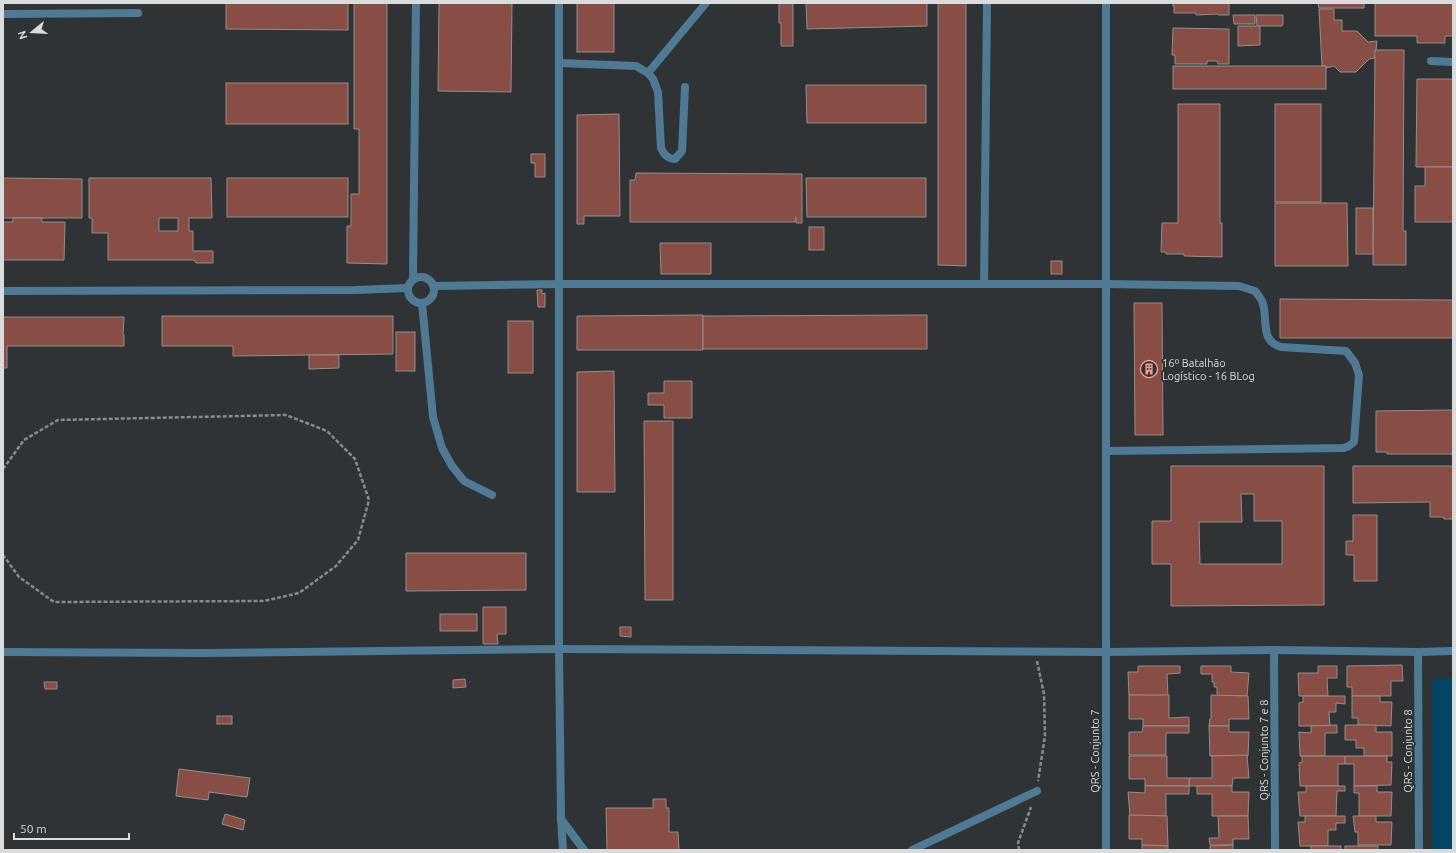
<svg xmlns="http://www.w3.org/2000/svg" width="1456" height="853" viewBox="0 0 1456 853" font-family="Ubuntu,sans-serif">
  <style>
    .green { fill: #054463 }
    .building { fill: #884e45; stroke: #948e8d; fill-rule: evenodd }
    .lines { fill: none; stroke-linecap: round; stroke-linejoin: round }
    .path { stroke: #888b8d; stroke-width: 2.5; stroke-dasharray: 4 2; stroke-linecap: butt }
    .lane { stroke: #4f7995; stroke-width: 8 }
    .street { stroke: #4f7995; stroke-width: 8 }
    .labels { text-anchor: middle; stroke-width: 3.5; stroke-linejoin: round; paint-order: stroke }
    .poi-label { font-size: 11px; fill: #d9dbdd; stroke: #2f3335; text-anchor: start }
    .street-label { font-size: 11px; fill: #d9dbdd; stroke: #2f3335 }
  </style>
  <rect width="100%" height="100%" fill="#2f3335"/>
  <!-- green -->
  <rect class="green" x="1432" y="678" width="21" height="172"/>
  <!-- building -->
  <g class="building">
    <polygon points="226,3 348,3 348,30 226,29"/>
    <polygon points="354,3 387,3 387,264 347,263 347,226 351,226 351,194 359,194 359,129 354,129"/>
    <polygon points="439,3 512,3 511,92 438,91"/>
    <rect x="577" y="3" width="37" height="49"/>
    <polygon points="779,3 793,3 793,46 781,46 781,23 779,23"/>
    <polygon points="806,3 927,3 927,26 807,29"/>
    <polygon points="938,3 966,3 966,266 938,265"/>
    <polygon points="1173,3 1229,3 1229,15 1218,15 1218,14 1196,15 1196,13 1174,13 1174,6 1173,6"/>
    <polygon points="1318,3 1364,3 1364,8 1319,8"/>
    <polygon points="1375,3 1453,3 1453,36 1445,36 1445,43 1417,43 1417,36 1375,36"/>
    <polygon points="1319,9 1334,9 1334,20 1342,20 1342,31 1357,31 1368,42 1377,41 1375,58 1369,59 1356,72 1340,72 1334,66 1326,68 1326,66 1322,66"/>
    <polygon points="1233,15 1255,15 1255,24 1234,24"/>
    <polygon points="1256,15 1283,15 1283,24 1282,26 1257,26"/>
    <polygon points="1238,26 1260,26 1260,45 1238,46"/>
    <polygon points="1173,28 1229,29 1229,64 1218,64 1217,61 1207,61 1207,64 1175,64 1175,55 1172,55"/>
    <polygon points="1375,50 1404,50 1403,231 1406,231 1406,265 1373,265"/>
    <rect x="1173" y="66" width="153" height="23"/>
    <polygon points="1417,79 1453,79 1453,167 1416,167"/>
    <rect x="226" y="83" width="122" height="41"/>
    <polygon points="806,85 926,85 926,123 807,123"/>
    <polygon points="1178,104 1220,104 1220,223 1222,223 1222,257 1184,256 1184,254 1166,254 1166,252 1161,252 1162,223 1178,223"/>
    <rect x="1275" y="104" width="46" height="98"/>
    <polygon points="619,114 620,216 584,216 584,224 577,224 577,115"/>
    <polygon points="531,154 545,154 545,177 535,177 535,163 531,163"/>
    <polygon points="1425,167 1453,167 1453,222 1415,222 1415,186 1425,186"/>
    <polygon points="636,173 802,174 802,223 796,223 796,217 795,222 630,222 630,180 635,180"/>
    <polygon points="3,178 82,179 82,218 3,218"/>
    <path d="M89 178H211L212 218H189V231H193V251H213V263H196L195 261 193 260H108V233H92V218H89ZM159 218H178V231H159Z"/>
    <rect x="227" y="178" width="121" height="39"/>
    <polygon points="806,178 926,178 926,217 807,217"/>
    <polygon points="1275,203 1347,203 1348,266 1275,266"/>
    <rect x="1356" y="208" width="17" height="46"/>
    <polygon points="13,218 42,218 42,222 65,222 64,260 3,260 3,222 13,222"/>
    <rect x="809" y="227" width="15" height="23"/>
    <polygon points="660,243 711,243 711,274 661,274"/>
    <rect x="1051" y="261" width="11" height="13"/>
    <polygon points="537,290 542,290 542,294 545,293 545,307 538,307"/>
    <polygon points="1280,299 1453,300 1453,338 1280,338"/>
    <polygon points="1134,303 1162,303 1163,435 1135,435"/>
    <polygon points="703,315 703,350 577,350 577,316"/>
    <polygon points="927,315 927,349 703,349 703,316"/>
    <polygon points="162,316 393,316 393,354 233,356 233,346 162,346"/>
    <polygon points="3,317 124,317 123,335 124,335 124,346 7,346 7,368 3,368"/>
    <rect x="508" y="321" width="25" height="52"/>
    <rect x="396" y="332" width="19" height="39"/>
    <polygon points="309,355 339,355 339,368 309,369"/>
    <polygon points="614,371 615,492 577,492 577,372"/>
    <polygon points="664,381 692,381 692,418 664,418 664,405 648,405 648,393 664,393"/>
    <polygon points="1453,410 1453,458 1452,454 1387,454 1387,452 1376,452 1376,411"/>
    <polygon points="644,421 673,421 673,600 645,600"/>
    <path d="M1171 466H1324V605L1171 606V564H1152V521H1171ZM1241 494H1254V521H1282V564H1200L1199 522H1242Z"/>
    <polygon points="1353,466 1453,466 1453,519 1444,519 1443,517 1430,517 1430,502 1353,503"/>
    <polygon points="1353,515 1377,515 1377,581 1354,581 1354,555 1346,555 1346,541 1353,541"/>
    <polygon points="406,553 526,553 526,590 406,591"/>
    <polygon points="483,607 506,607 506,634 497,634 498,644 483,644"/>
    <rect x="440" y="614" width="37" height="17"/>
    <polygon points="620,627 631,627 631,637 620,636"/>
    <polygon points="1402,665 1403,681 1391,681 1391,696 1352,696 1352,687 1347,687 1347,666"/>
    <polygon points="1138,666 1180,666 1180,673 1167,674 1168,696 1129,695 1128,672 1138,672"/>
    <polygon points="1201,666 1231,666 1231,672 1249,673 1247,696 1217,696 1217,687 1214,687 1214,682 1212,682 1212,674 1201,674"/>
    <polygon points="1318,666 1337,666 1337,678 1327,678 1328,696 1299,696 1298,673 1318,673"/>
    <polygon points="465,679 466,687 453,688 453,680"/>
    <polygon points="44,682 57,682 57,689 45,689"/>
    <polygon points="1129,695 1169,695 1169,718 1189,717 1189,726 1143,726 1143,719 1129,719"/>
    <polygon points="1211,695 1248,696 1249,719 1229,719 1229,726 1209,726 1210,719 1211,719"/>
    <polygon points="1303,696 1345,696 1345,704 1336,703 1336,712 1329,712 1330,726 1299,726 1299,703 1303,702"/>
    <polygon points="1352,696 1380,696 1380,702 1392,702 1391,726 1358,725 1358,718 1352,718"/>
    <rect x="217" y="716" width="15" height="8"/>
    <polygon points="1337,725 1337,733 1325,733 1325,756 1300,756 1299,732 1311,733 1311,726"/>
    <polygon points="1345,725 1376,725 1376,732 1392,732 1392,756 1364,756 1364,748 1356,748 1356,740 1345,740"/>
    <polygon points="1143,726 1189,726 1189,733 1166,733 1166,755 1129,755 1129,732 1142,732"/>
    <polygon points="1209,726 1229,726 1229,732 1249,732 1248,756 1210,756"/>
    <polygon points="1247,755 1249,778 1233,778 1232,786 1189,786 1189,778 1212,778 1212,756"/>
    <polygon points="1129,756 1167,756 1167,778 1189,778 1189,786 1145,786 1145,779 1129,779"/>
    <polygon points="1302,756 1345,756 1345,764 1338,764 1338,786 1300,786 1299,763 1302,762"/>
    <polygon points="1345,756 1387,756 1387,762 1392,762 1391,785 1354,786 1354,764 1345,764"/>
    <polygon points="179,769 250,778 247,797 209,792 208,800 176,796"/>
    <polygon points="1145,786 1189,786 1189,794 1167,794 1166,793 1166,816 1130,816 1128,792 1145,793"/>
    <polygon points="1197,786 1232,786 1232,792 1249,792 1248,816 1212,816 1212,794 1197,794"/>
    <polygon points="1306,786 1345,786 1345,791 1337,791 1337,792 1336,816 1300,816 1298,792 1306,792"/>
    <polygon points="1354,786 1377,786 1377,792 1392,792 1391,816 1359,816 1359,793 1354,793"/>
    <polygon points="653,799 666,799 666,808 669,808 669,832 678,832 679,850 607,850 606,808 653,808"/>
    <polygon points="225,814 245,820 243,830 222,824"/>
    <polygon points="1129,815 1167,816 1168,846 1142,845 1142,839 1129,839"/>
    <polygon points="1218,816 1248,816 1249,839 1233,839 1233,845 1210,845 1209,838 1219,838"/>
    <polygon points="1305,816 1345,816 1345,823 1336,823 1336,830 1328,830 1328,846 1300,846 1298,822 1305,822"/>
    <polygon points="1353,816 1376,816 1376,822 1392,822 1391,845 1358,845 1358,832 1355,832"/>
    <polygon points="1142,845 1168,846 1168,850 1142,850"/>
    <polygon points="1233,845 1233,850 1210,850 1210,846"/>
    <rect x="1311" y="846" width="30" height="4"/>
    <rect x="1345" y="846" width="33" height="4"/>
  </g>
  <g class="lines">
    <!-- path -->
    <g class="path">
      <polyline points="3,469 24,440 58,420 286,415 327,431 355,459 369,500 358,540 336,566 299,593 264,601 54,602 19,577 3,555"/>
      <polyline points="1037,661 1044,694 1045,736 1038,781"/>
      <polyline points="1019,850 1018,843 1031,807"/>
    </g>
    <!-- lane -->
    <g class="lane">
      <polyline points="3,14 138,13"/>
      <polyline points="1431,61 1453,62"/>
      <path d="M559 63 636 66 648 73 653 79 658 92 661 148C664 155 668 159 675 159L682 151 685 87"/>
      <polyline points="648,73 706,3"/>
      <path d="M1106 284 1239 286 1255 291C1258 295 1262 299 1263 304 1268 321 1260 341 1281 347L1346 351 1355 363 1359 375 1354 442 1349 446 1344 448 1106 451"/>
      <polyline points="422,303 433,417 442,448 452,466 464,481 492,495"/>
      <polyline points="912,850 1037,791"/>
    </g>
    <!-- street -->
    <g class="street">
      <polyline points="559,3 559,649 561,819 563,850"/>
      <polyline points="1106,3 1106,850"/>
      <circle cx="421" cy="290" r="13"/>
      <polyline points="413,279 416,3"/>
      <polyline points="984,284 987,3"/>
      <polyline points="434,286 560,284 1106,284"/>
      <polyline points="3,291 356,290 407,288"/>
      <polyline points="1274,650 1275,850"/>
      <polyline points="3,652 202,653 559,649 1106,652 1274,650 1418,652 1453,651"/>
      <polyline points="1418,652 1419,850"/>
      <polyline points="561,819 584,850"/>
    </g>
  </g>
  <!-- icons -->
  <defs>
    <g id="building-ring" transform="scale(0.9)"><circle r="9.5" fill="#2f3335" stroke="#f59d8f" stroke-width="1.5"/><path d="M-4-6H4V6H1V3H-1V6H-4ZM-2.5-4.3h1.7v1.8h-1.7ZM.8-4.3h1.7v1.8H.8ZM-2.5-1h1.7V.8h-1.7ZM.8-1h1.7V.8H.8Z" fill="#f59d8f"/></g>
  </defs>
  <g fill-rule="evenodd">
    <use href="#building-ring" x="1149" y="369"/>
  </g>
  <g class="labels">
    <!-- poi labels -->
    <g class="poi-label">
      <text x="1162" y="367">16º Batalhão<tspan x="1162" dy="13">Logístico - 16 BLog</tspan></text>
    </g>
    <!-- street labels -->
    <g class="street-label">
      <text transform="translate(1264 750) rotate(-90)" y="4">QRS - Conjunto 7 e 8</text>
      <text transform="translate(1095 751) rotate(-90)" y="4">QRS - Conjunto 7</text>
      <text transform="translate(1408 751) rotate(-90)" y="4">QRS - Conjunto 8</text>
    </g>
  </g>
  <!-- border -->
  <rect width="1456" height="853" fill="none" stroke="#d9dbdd" stroke-width="8"/>
  <!-- north arrow -->
  <g transform="translate(32 32) rotate(252)" stroke="#2f3335" stroke-width="3" paint-order="stroke">
  <path d="M0-3L7 15L0 10L-7 15Z" fill="#d9dbdd"/>
  <text y="-6" font-size="11" font-weight="bold" text-anchor="middle" fill="#d9dbdd">N</text>
  </g>
  <!-- scale -->
  <path d="M14 833v6h115v-6" fill="none" stroke="#d9dbdd" stroke-width="2"/>
  <text x="20" y="833" font-size="12" fill="#d9dbdd" stroke="#2f3335" stroke-width="3" paint-order="stroke">50 m</text>
</svg>
